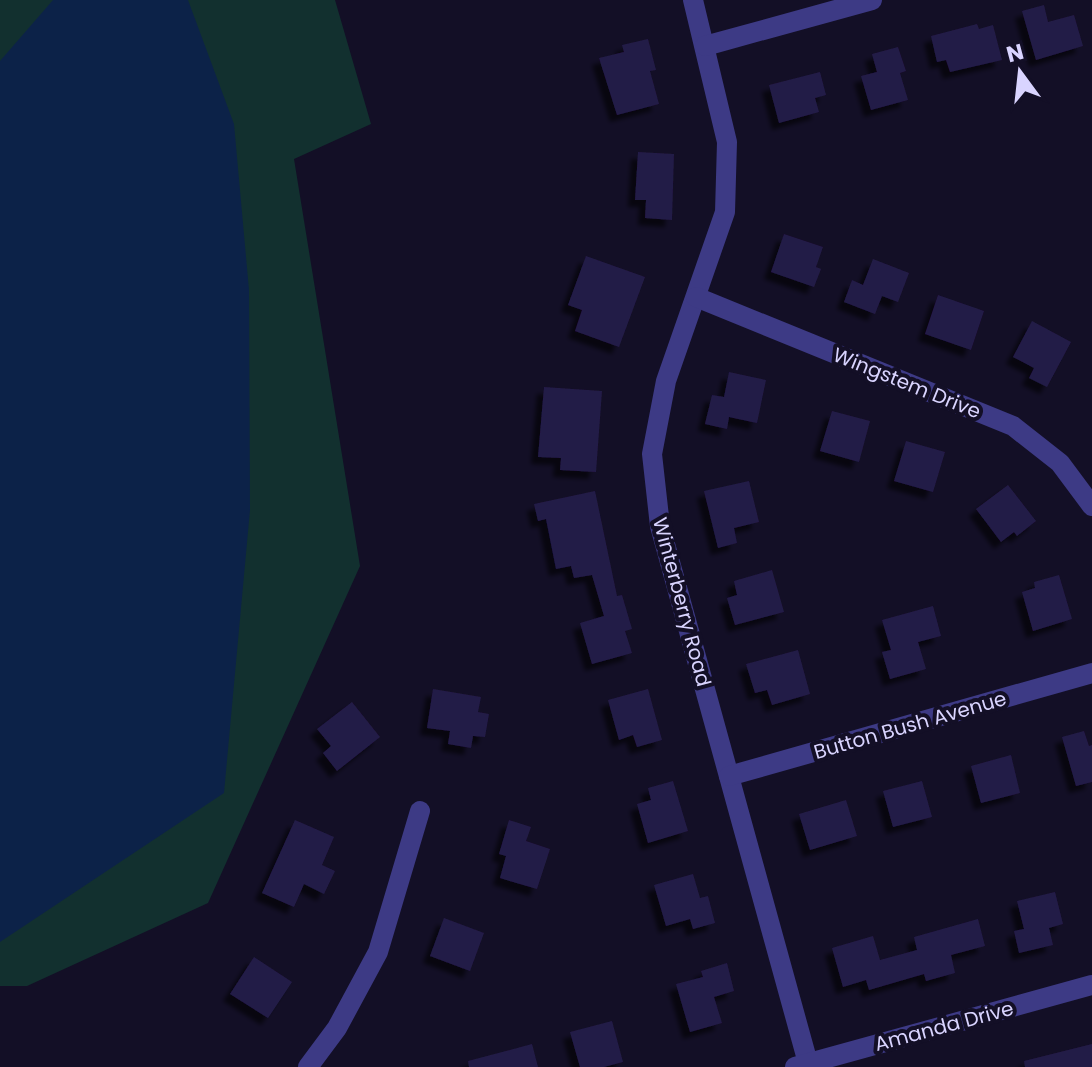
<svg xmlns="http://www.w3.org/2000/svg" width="1092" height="1067" viewBox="0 0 1092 1067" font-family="Poppins,sans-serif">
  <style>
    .green { fill: #12302f }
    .water { fill: #0c2248 }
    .building { fill: #241b47; filter: url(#shadow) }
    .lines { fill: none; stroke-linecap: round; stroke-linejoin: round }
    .minor { stroke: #3d3a85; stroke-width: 20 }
    .labels { text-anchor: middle; stroke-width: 8; stroke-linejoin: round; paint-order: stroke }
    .street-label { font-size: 20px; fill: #d9d4ff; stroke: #130f26 }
  </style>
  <defs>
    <filter id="shadow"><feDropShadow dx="-7" dy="7" stdDeviation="2" flood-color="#0009"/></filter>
  </defs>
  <rect width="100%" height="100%" fill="#130f26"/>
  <!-- green -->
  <polygon class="green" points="0,0 335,0 371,124 294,159 360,566 208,903 27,986 0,986"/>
  <!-- water -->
  <polygon class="water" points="53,0 188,0 234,124 249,290 250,510 224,793 0,942 0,61"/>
  <!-- building -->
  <g class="building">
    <polygon points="1044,5 1048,22 1074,15 1083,46 1036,60 1022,11"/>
    <polygon points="977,24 979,29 993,25 1002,60 950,72 946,60 937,62 931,36"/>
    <polygon points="648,39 656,70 650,71 659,104 617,115 599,58 624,52 622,45"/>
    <polygon points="898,47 906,71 900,73 908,100 871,110 861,76 877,72 872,54"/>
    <polygon points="820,72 826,95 815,98 819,112 779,123 769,85"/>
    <polygon points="638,152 674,154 672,220 645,218 646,200 635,200"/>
    <polygon points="784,234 823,247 816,267 821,269 814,287 771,272"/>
    <polygon points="586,256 645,277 619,347 575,331 582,310 568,305"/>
    <polygon points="873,259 909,273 898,302 882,296 875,314 844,302 852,280 863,285"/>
    <polygon points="938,295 984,311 971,350 925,334"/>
    <polygon points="1032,321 1071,342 1047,387 1029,378 1034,368 1013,357"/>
    <polygon points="729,372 766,380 757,423 729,417 727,429 705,424 712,395 724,397"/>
    <polygon points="544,387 602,391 596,472 560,470 561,458 538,457"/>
    <polygon points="832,411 870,421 859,462 820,451"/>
    <polygon points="906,441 945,452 933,492 894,481"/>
    <polygon points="749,481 759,522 734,528 737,543 718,548 704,491"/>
    <polygon points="1008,485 1036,521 1017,536 1014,532 1001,542 976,509"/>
    <polygon points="595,491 617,596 622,595 632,629 625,631 632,653 592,664 580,623 604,616 592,575 574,578 571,566 556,569 546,519 538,521 534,504"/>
    <polygon points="772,570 784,612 735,625 727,598 737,595 734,581"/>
    <polygon points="1059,575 1072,619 1033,631 1022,592 1035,588 1034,582"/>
    <polygon points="933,606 941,636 918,642 926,669 890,679 882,652 891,650 882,620"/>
    <polygon points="798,650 810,694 772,705 767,690 755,693 746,664"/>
    <polygon points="433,689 481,697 478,712 489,714 485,737 473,736 471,748 448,744 450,731 427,728"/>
    <polygon points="648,689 662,740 637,747 633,735 619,740 608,700"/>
    <polygon points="352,702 380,737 337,771 323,753 331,746 317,729"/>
    <polygon points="1084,731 1089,746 1092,745 1092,782 1076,786 1062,737"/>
    <polygon points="1011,755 1020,793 981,803 971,766"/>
    <polygon points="673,781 688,831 648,843 637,804 651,800 648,788"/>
    <polygon points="922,781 932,817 893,827 883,791"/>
    <polygon points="846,800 857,836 810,850 799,814"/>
    <polygon points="295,820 334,837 322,865 335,871 324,894 304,884 294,907 262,893"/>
    <polygon points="509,820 531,827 526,841 550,849 537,889 500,878 506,856 499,854"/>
    <polygon points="693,874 700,898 708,896 715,923 693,929 690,919 666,926 654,885"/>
    <polygon points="1055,892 1063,924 1049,928 1053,945 1019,953 1014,931 1024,929 1017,901"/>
    <polygon points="444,918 484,933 470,971 430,956"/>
    <polygon points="978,919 985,946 951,955 955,973 926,981 924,974 869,990 866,980 843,987 832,948 873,936 880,960 917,950 914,937"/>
    <polygon points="254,957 292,982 268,1018 230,994"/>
    <polygon points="727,963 734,991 714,997 722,1023 690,1032 676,984 703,977 701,971"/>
    <polygon points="612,1021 623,1062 604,1067 580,1067 570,1032"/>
    <polygon points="532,1044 538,1067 469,1067 468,1061"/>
    <polygon points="1092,1044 1092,1067 1025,1067 1024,1061"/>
  </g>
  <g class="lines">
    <!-- minor -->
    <g class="minor">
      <polyline points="693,0 727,142 725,212 666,381 652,454 660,526 808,1063"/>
      <polyline points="705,46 872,0"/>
      <polyline points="696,297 1013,426 1060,463 1092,506"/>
      <polyline points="729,776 1092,673"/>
      <polyline points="308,1067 337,1028 378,952 420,811"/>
      <polyline points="795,1067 1092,985"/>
    </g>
  </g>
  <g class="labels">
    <!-- street labels -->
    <g class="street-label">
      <text transform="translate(907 383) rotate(22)" y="7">Wingstem Drive</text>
      <text transform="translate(682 602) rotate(75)" y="7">Winterberry Road</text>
      <text transform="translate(910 725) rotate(-16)" y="7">Button Bush Avenue</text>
      <text transform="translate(944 1026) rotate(-15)" y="7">Amanda Drive</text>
    </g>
  </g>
  <!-- north arrow -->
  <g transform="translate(1020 72) rotate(345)" stroke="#130f26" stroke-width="6" paint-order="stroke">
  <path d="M0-6L14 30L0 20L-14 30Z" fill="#d9d4ff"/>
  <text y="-12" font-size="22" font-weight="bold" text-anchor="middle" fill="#d9d4ff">N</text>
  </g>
</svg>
